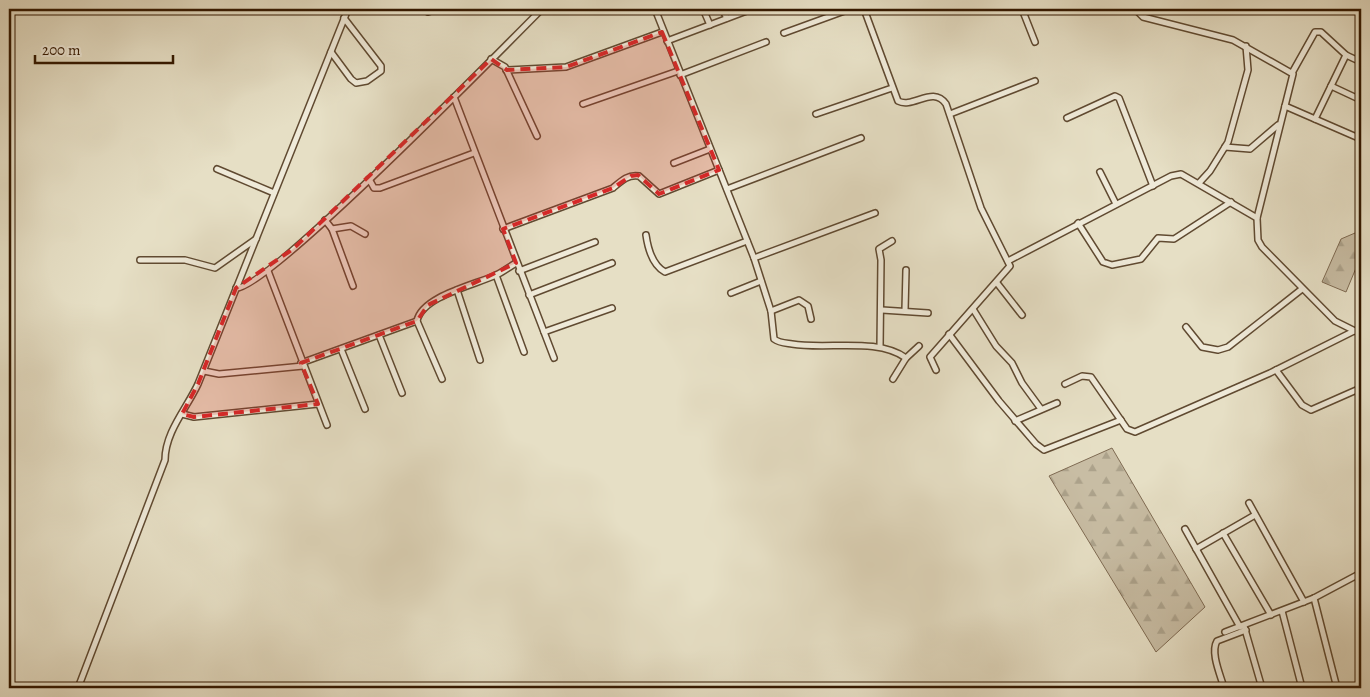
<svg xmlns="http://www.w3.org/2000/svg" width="1370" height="697" viewBox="0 0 1370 697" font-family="Alegreya,serif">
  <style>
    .forest { fill: url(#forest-firs); stroke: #7e6a52 }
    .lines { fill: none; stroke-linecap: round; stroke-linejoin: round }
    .minor-casing { stroke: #604a31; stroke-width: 8 }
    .minor { stroke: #efead9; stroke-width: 5 }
    .marked { fill: #d62828; fill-opacity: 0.2; stroke: #d62828; stroke-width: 4; stroke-dasharray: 10 6; stroke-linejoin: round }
  </style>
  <defs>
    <pattern id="forest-firs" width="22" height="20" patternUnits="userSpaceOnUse" patternTransform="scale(1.25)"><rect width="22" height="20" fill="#c8bda4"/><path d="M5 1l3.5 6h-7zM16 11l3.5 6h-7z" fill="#aca28b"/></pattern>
  </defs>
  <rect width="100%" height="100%" fill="#e6dfc5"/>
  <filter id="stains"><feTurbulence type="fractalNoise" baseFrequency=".004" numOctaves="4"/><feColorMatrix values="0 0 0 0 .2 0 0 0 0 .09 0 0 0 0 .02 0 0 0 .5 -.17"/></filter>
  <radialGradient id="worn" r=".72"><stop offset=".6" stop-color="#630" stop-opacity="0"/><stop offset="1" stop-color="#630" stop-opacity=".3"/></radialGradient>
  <!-- forest -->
  <g class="forest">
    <polygon points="1355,233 1361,236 1361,256 1346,292 1322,282 1341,239"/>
    <polygon points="1112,448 1205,607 1156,652 1049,476"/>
  </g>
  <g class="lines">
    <!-- minor casing -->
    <g class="minor-casing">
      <g id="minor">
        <polyline points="423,9 428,12 438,9"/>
        <path d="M655 9 754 258 771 311 774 339C779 343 785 343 792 344 827 350 877 337 906 358"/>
        <polyline points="703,9 710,25"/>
        <polyline points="722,9 727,18"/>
        <path d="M864 9 898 101C913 109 933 85 946 104L981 208 1010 266 930 357 936 370"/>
        <polyline points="1022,9 1035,42"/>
        <polyline points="1135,9 1143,17 1233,40 1293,74 1257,218"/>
        <polyline points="784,33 850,9"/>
        <polyline points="667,41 752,9"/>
        <polyline points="331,52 351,79 356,83 367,81 381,71 381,66 344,18"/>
        <polyline points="491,59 505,67 537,136"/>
        <polyline points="506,70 566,67 662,32"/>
        <polyline points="1292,73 1315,32 1321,32 1346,55 1361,62"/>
        <polyline points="680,75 766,42"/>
        <polyline points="1331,86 1361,100"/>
        <polyline points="454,97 554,358"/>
        <polyline points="583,104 678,71"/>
        <polyline points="1285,106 1361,139"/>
        <polyline points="816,114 892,88"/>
        <polyline points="950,114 1035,81"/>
        <polyline points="1067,118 1115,96 1119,98 1153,186"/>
        <polyline points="1315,119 1346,55"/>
        <polyline points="1225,147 1250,149 1278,125"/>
        <polyline points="674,163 710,149"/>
        <polyline points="217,169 274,193"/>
        <polyline points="1100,172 1116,204"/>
        <polyline points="369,179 374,188 380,188 474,153"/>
        <polyline points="1199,183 1210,171 1228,142 1248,70 1246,46"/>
        <polyline points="727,189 861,138"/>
        <polyline points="325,220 332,229 353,286"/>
        <polyline points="1078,223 1103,262 1112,265 1141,259 1158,238 1174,239 1231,202"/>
        <polyline points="332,229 351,226 365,234"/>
        <path d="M503 229 613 188C621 181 628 174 639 176L659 194 719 170"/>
        <path d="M646 235C648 249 652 265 665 272L747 241"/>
        <polyline points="754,258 875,213"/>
        <polyline points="140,260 185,260 215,268 256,239"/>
        <polyline points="1008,261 1171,176 1181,174 1257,218 1258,240 1262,247 1335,321 1361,334"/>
        <polyline points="268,271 327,425"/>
        <polyline points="519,271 595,242"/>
        <polyline points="496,275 524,352"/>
        <polyline points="997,283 1022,315"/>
        <path d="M236 288C264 293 507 44 542 9"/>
        <polyline points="457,290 480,360"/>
        <polyline points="731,293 761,281"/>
        <polyline points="529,295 612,263"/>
        <polyline points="973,309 996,346 1012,363 1022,383 1041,409"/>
        <polyline points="882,310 928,313"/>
        <polyline points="905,310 906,270"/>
        <polyline points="771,311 799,300 808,306 811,319"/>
        <polyline points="1186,327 1202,347 1218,350 1228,347 1302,289"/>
        <polyline points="544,332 612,308"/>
        <polyline points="949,334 999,401 1036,444 1044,450 1121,420"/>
        <polyline points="379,335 402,393"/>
        <polyline points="880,347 881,260 879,249 892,241"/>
        <polyline points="341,349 365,409"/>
        <polyline points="301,363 417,321"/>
        <polyline points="1276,370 1302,405 1311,410 1361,388"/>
        <polyline points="204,371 219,374 303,366"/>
        <path d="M442 379 417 321C422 296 475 285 496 275 503 272 509 267 516 263"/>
        <polyline points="893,379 906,358 919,346"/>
        <polyline points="1065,384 1082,376 1091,377 1127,429 1135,432 1270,373 1354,331"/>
        <polyline points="182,414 194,417 318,404"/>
        <polyline points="1015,421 1057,403"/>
        <polyline points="1249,503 1304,602"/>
        <polyline points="1185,529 1240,627"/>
        <polyline points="1223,533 1271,615"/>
        <polyline points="1196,549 1255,515"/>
        <polyline points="1314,598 1337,688"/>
        <polyline points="1282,611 1302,688"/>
        <polyline points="1244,626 1262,688"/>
        <polyline points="1225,632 1314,598 1361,573"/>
        <polyline points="341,687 341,688"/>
        <path d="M78 688 165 460C165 432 187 408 198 384L348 9"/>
        <path d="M1224 688C1221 676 1210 653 1217 641L1246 630"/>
      </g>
    </g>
    <!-- minor -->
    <use href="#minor" class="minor"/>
  </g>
  <!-- marked area -->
  <path class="marked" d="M662 32 719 170 659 194 638 175 631 176 613 188 503 229 516 263 428 305 417 321 301 363 318 404 194 417 182 414 198 384 236 288 293 249 491 59 507 70 566 67Z"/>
  <!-- margin -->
  <rect width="1370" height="697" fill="none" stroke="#e6dfc5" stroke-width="30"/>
  <rect x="10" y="10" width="1350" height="677" fill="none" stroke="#341800" stroke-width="2.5"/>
  <rect x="15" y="15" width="1340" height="667" fill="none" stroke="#341800"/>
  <!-- scale -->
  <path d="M35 55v8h138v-8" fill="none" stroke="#341800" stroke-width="2.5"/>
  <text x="42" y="55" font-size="15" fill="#341800" stroke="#efead9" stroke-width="4" paint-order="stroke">200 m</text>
  <rect width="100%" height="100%" filter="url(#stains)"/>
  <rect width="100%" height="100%" fill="url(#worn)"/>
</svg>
